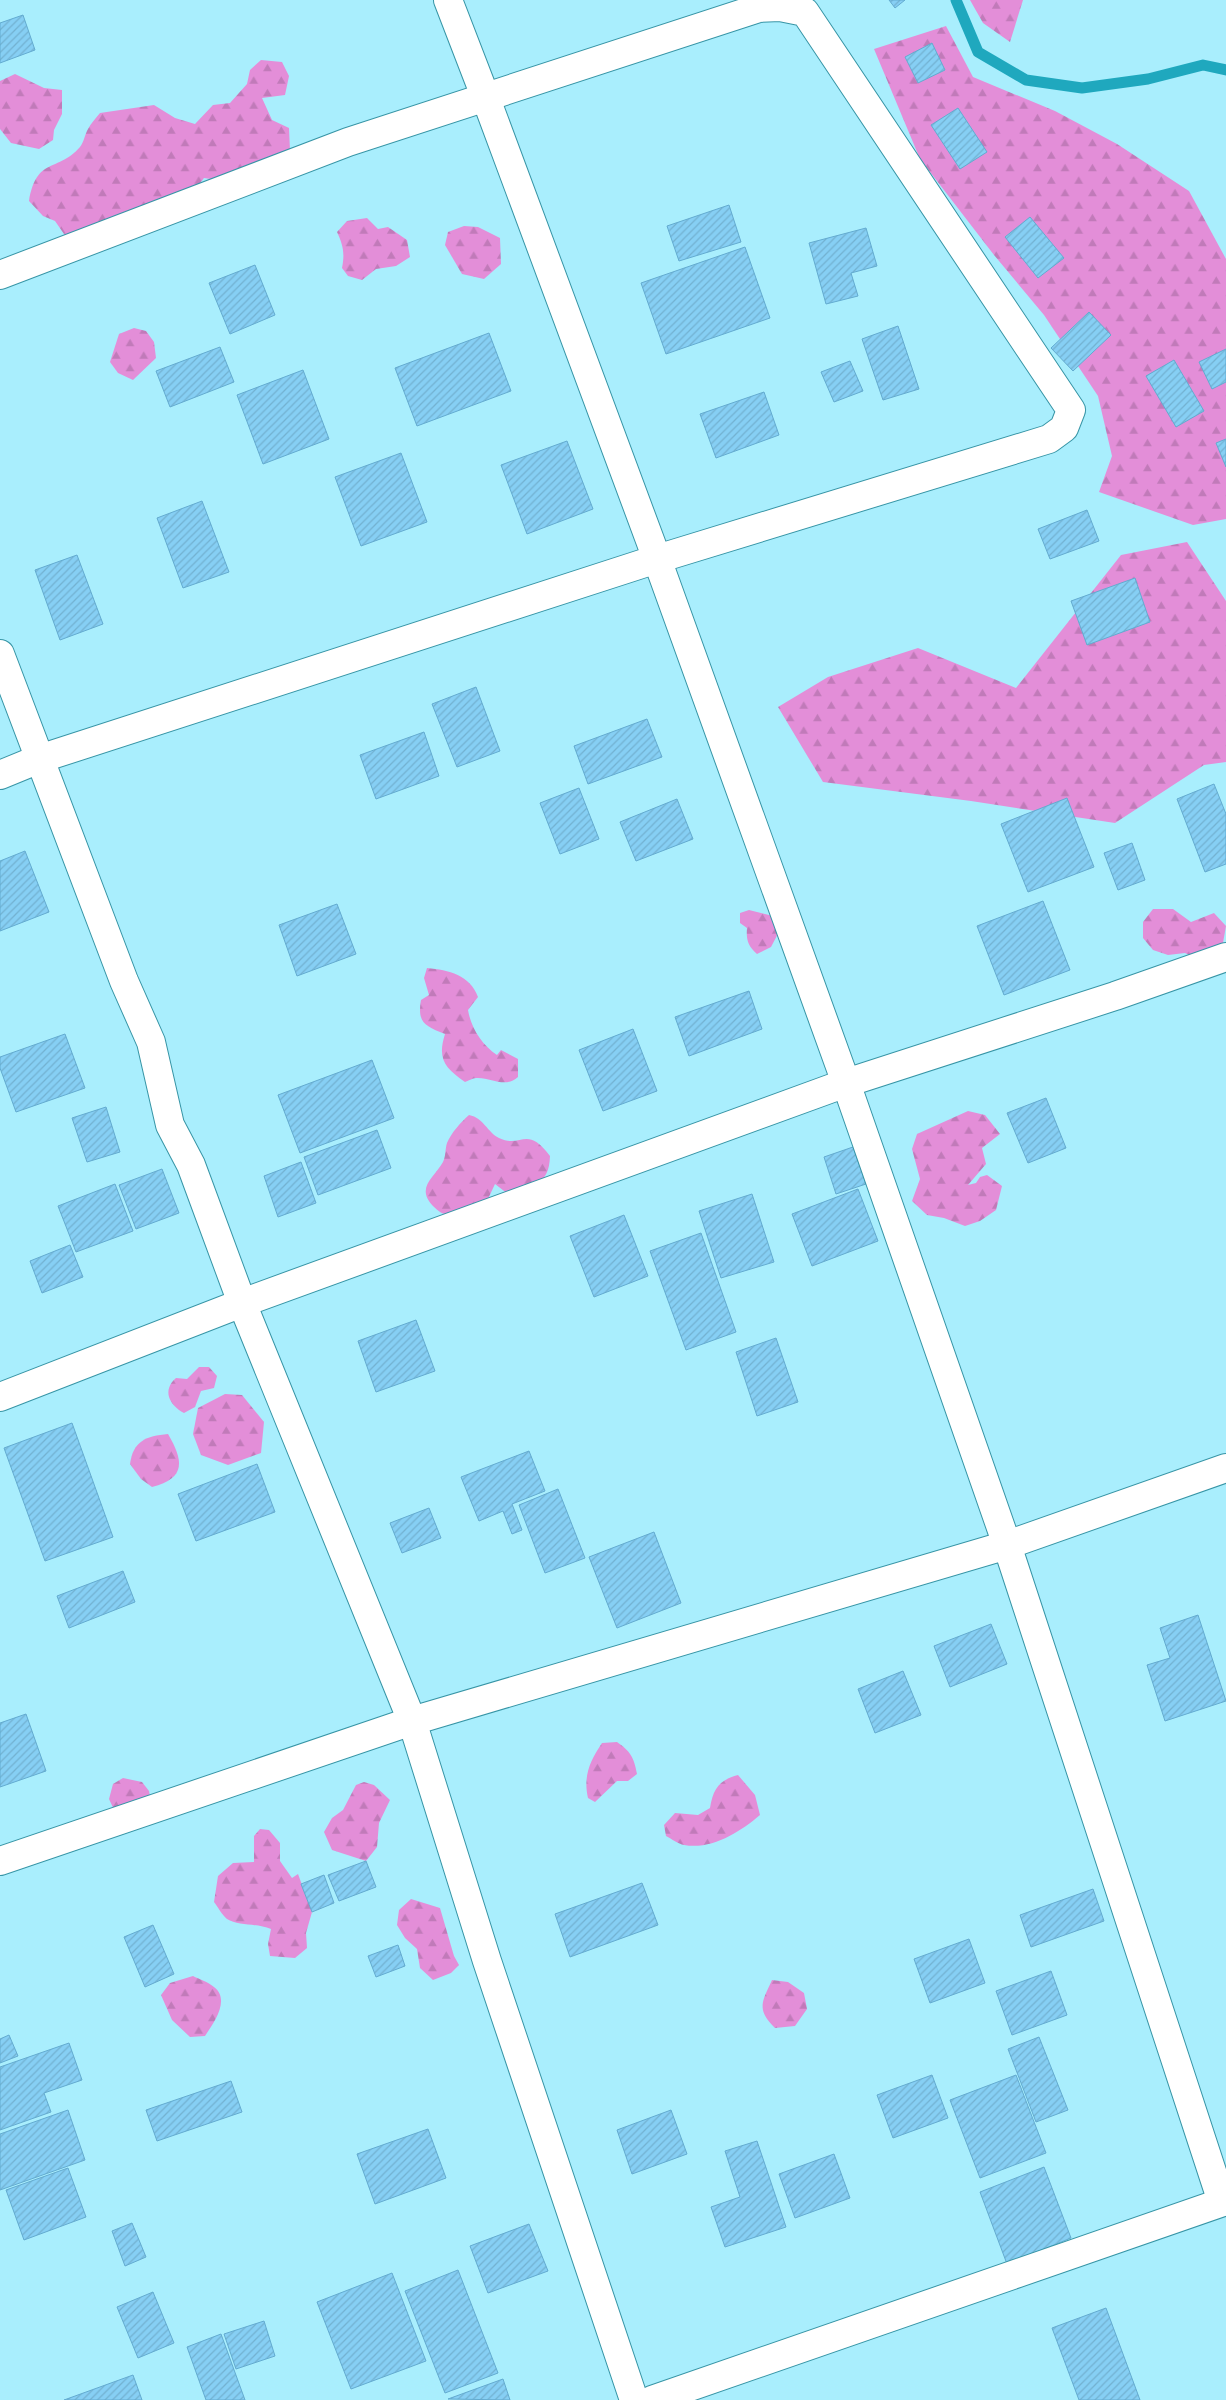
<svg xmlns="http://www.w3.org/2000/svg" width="1226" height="2400" viewBox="0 0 1226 2400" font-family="'PT Sans',sans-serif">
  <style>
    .forest { fill: url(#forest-firs) }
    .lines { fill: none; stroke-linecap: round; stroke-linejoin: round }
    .stream { stroke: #1fa8be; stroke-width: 11 }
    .building { fill: url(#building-hatch); stroke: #63abd0 }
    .minor-casing { stroke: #3795a6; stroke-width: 30 }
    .minor { stroke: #fff; stroke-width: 28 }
  </style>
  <defs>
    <pattern id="forest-firs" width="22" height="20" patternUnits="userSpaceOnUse" patternTransform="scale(1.25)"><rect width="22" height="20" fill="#e38ed8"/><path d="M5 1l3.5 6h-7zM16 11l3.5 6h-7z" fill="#c17ab9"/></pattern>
    <pattern id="building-hatch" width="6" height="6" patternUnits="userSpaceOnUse" patternTransform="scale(1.25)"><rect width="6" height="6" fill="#86cff4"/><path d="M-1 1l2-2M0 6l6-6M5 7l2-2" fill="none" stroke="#72b1d1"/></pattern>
  </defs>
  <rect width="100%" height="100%" fill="#a9eefd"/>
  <!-- forest -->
  <g class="forest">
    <polygon points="970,0 1023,0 1010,42 983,23"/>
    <polygon points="946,26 973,77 1055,111 1117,144 1189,191 1226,259 1226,519 1193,525 1099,492 1112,456 1098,396 1044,315 994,255 920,159 874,49"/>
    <path d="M261 60 282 62 289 76 285 95 262 98 272 120 289 128 290 151 224 181 204 178 183 205 73 247 55 221 43 216 29 201C37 156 57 173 80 147 84 142 85 134 88 129 91 123 96 118 100 113L154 105 175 118 195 124 213 105 230 103 247 84 250 70Z"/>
    <polygon points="15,74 44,88 62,90 62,114 54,130 53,140 39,149 11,143 0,129 0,81"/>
    <path d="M367 218 378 229 388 227 407 240 410 257 396 266 376 269 362 280 348 276 342 268C345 253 343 245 337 232L347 221Z"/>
    <polygon points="464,226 478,227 500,238 501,264 484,279 462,274 445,245 448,232"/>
    <polygon points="134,328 146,331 154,342 156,358 133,380 118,373 110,362 119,334"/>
    <polygon points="1187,542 1226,601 1226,762 1204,765 1115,823 971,801 823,782 778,707 828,677 918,648 1016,688 1121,555"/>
    <polygon points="1153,909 1173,909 1191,922 1214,913 1226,926 1221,954 1202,961 1185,953 1168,955 1153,950 1143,938 1143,922"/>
    <path d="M749 910 773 916 782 926 771 947 757 954C748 946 746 940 747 928L740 923V913Z"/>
    <path d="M427 968C449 970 470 975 478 997L468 1010C471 1028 482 1045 497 1055L501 1050 518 1059V1077C504 1089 492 1077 476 1078 473 1078 468 1081 465 1082 445 1068 437 1059 445 1034 425 1026 417 1023 421 1000L429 995 424 978Z"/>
    <polygon points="968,1111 985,1115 1000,1134 982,1148 986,1164 968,1185 976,1183 980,1177 987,1175 1002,1186 996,1210 980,1221 965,1226 944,1218 927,1215 912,1201 920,1179 912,1149 917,1134"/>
    <path d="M469 1115C484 1118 487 1132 499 1138 522 1149 526 1124 550 1156 549 1186 533 1185 508 1194L495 1184 487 1201 450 1215C443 1215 438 1211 433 1206 415 1187 435 1177 443 1162 446 1156 445 1149 447 1143 451 1133 461 1122 469 1115Z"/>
    <path d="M199 1367H209L217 1376 214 1388 201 1391 195 1407 184 1413C169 1405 162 1390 176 1378L187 1379Z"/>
    <polygon points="225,1394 242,1395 264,1422 261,1453 228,1465 201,1455 193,1434 198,1408"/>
    <path d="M168 1434C183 1460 187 1478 152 1487L141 1479 130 1464C133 1441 146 1436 168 1434Z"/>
    <path d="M617 1742C630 1751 634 1757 637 1774L628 1781H617L595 1802 588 1798C583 1776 590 1761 602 1743Z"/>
    <path d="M738 1775 755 1795 760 1815C740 1832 712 1850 684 1845 678 1844 672 1839 666 1836L664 1825 675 1813 698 1815 710 1808C713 1789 719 1780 738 1775Z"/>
    <polygon points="123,1778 142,1782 149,1791 150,1796 116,1814 109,1799 113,1784"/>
    <polygon points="364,1782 374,1785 390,1800 379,1823 377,1847 366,1861 332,1850 324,1832 332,1818 343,1810 356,1785"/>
    <path d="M260 1829 269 1830 280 1843V1861L292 1878 298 1874 312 1912 306 1933 307 1948 295 1958 270 1956 268 1944 271 1929C256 1923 238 1926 227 1919 222 1915 218 1907 214 1902L218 1876 233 1863 254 1862V1836Z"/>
    <polygon points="411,1899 440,1908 454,1956 459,1965 451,1973 433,1980 420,1968 417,1949 405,1938 397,1925 399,1910"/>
    <path d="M193 1976C199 1979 208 1982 214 1987 231 2000 213 2024 205 2036L190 2037 172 2020 161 1995 170 1983Z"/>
    <path d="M772 1980 788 1982 804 1993 807 2009 795 2026 775 2028C756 2009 762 2002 772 1980Z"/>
  </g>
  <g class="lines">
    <!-- stream -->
    <polyline class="stream" points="956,0 978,52 1026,80 1082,88 1148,79 1203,65 1226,70"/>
  </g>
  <!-- building -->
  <g class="building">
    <polygon points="889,0 905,0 895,8"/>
    <polygon points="23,15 35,50 0,63 0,23"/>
    <polygon points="932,43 945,70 918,83 905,57"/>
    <polygon points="958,108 987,152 960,169 931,125"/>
    <polygon points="729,205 741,242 679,261 667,226"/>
    <polygon points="1030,217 1064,258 1038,278 1005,237"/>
    <polygon points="866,228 877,266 851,273 858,296 826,304 809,243"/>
    <polygon points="745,247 770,318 666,354 641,283"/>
    <polygon points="255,265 275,315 230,334 209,283"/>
    <polygon points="1089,312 1111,335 1073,371 1051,348"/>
    <polygon points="898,326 919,389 883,400 862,339"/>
    <polygon points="489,333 511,391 417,426 395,368"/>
    <polygon points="220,347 234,382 170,407 156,371"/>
    <polygon points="1226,349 1226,382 1212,389 1199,362"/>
    <polygon points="1174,360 1204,411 1176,427 1146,376"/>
    <polygon points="850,361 863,391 834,402 821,372"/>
    <polygon points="303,370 329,439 263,464 237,395"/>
    <polygon points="764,392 779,435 716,458 700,414"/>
    <polygon points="1226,439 1226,467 1216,443"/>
    <polygon points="567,441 593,509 527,534 501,465"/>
    <polygon points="401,453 427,522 361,546 335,477"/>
    <polygon points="202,501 229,572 183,588 157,518"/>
    <polygon points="1087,510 1099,541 1050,559 1038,529"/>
    <polygon points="77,555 103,624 60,640 35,570"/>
    <polygon points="1135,578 1150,622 1087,645 1071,601"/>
    <polygon points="476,687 500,751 457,767 432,704"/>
    <polygon points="647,719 662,757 588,784 574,746"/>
    <polygon points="424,732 439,776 376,799 360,755"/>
    <polygon points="1214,784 1226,814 1226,864 1205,872 1177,799"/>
    <polygon points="579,788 599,839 560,854 540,803"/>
    <polygon points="1067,798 1094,867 1028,892 1001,824"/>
    <polygon points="677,799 693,839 636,861 620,822"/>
    <polygon points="1132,843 1145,880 1118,890 1104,853"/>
    <polygon points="25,851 49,912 0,931 0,861"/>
    <polygon points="1043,901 1070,970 1004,995 977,926"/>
    <polygon points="337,904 356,954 297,976 279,925"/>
    <polygon points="749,991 762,1029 689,1056 675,1017"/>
    <polygon points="633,1029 657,1091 603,1111 579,1050"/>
    <polygon points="65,1034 85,1088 16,1112 0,1068 0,1057"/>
    <polygon points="372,1060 394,1118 300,1153 278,1095"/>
    <polygon points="1046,1098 1066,1148 1028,1163 1007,1113"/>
    <polygon points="106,1107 120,1152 87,1162 72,1118"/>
    <polygon points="377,1130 391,1168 318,1195 304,1157"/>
    <polygon points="853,1147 866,1184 836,1194 824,1157"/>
    <polygon points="301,1162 316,1203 278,1217 264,1176"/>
    <polygon points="162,1169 179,1213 136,1229 119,1185"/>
    <polygon points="115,1184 133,1231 76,1252 58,1206"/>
    <polygon points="858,1189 878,1241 812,1266 792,1214"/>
    <polygon points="752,1194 774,1262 721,1278 699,1211"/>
    <polygon points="624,1215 648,1276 594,1297 570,1236"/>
    <polygon points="701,1233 736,1332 686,1350 650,1251"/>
    <polygon points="70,1245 83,1277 42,1293 30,1261"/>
    <polygon points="416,1320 435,1371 376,1392 358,1341"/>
    <polygon points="776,1338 798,1402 757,1416 736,1352"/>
    <polygon points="72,1423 113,1537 45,1561 4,1448"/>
    <polygon points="529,1451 545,1491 512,1504 522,1530 512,1534 503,1511 479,1521 461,1477"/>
    <polygon points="257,1464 275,1512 196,1541 178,1494"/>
    <polygon points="558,1489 585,1558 545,1573 519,1505"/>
    <polygon points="429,1508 441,1538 402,1553 390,1523"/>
    <polygon points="654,1532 681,1603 617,1628 589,1557"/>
    <polygon points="123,1571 135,1602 69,1628 57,1596"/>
    <polygon points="1198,1615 1226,1701 1165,1721 1147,1665 1170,1658 1160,1628"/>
    <polygon points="991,1624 1007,1664 950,1687 934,1646"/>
    <polygon points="903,1671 921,1715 875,1733 858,1689"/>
    <polygon points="26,1714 46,1771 0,1787 0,1723"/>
    <polygon points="366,1861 376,1887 339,1901 328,1875"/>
    <polygon points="324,1875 334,1903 312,1912 301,1884"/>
    <polygon points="642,1883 658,1925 570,1957 555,1914"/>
    <polygon points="1093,1889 1104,1921 1031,1947 1020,1915"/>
    <polygon points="153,1925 174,1974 145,1987 124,1937"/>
    <polygon points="969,1939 985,1983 930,2003 914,1959"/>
    <polygon points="398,1945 405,1966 376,1977 368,1956"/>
    <polygon points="1051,1971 1067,2015 1012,2035 996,1991"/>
    <polygon points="9,2035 18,2056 0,2063 0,2039"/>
    <polygon points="1039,2037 1068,2110 1036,2122 1008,2049"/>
    <polygon points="69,2043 82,2080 44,2093 51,2112 0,2130 0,2067"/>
    <polygon points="932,2075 948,2118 893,2138 877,2095"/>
    <polygon points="1016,2075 1046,2153 980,2178 950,2100"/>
    <polygon points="231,2081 242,2112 157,2141 146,2110"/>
    <polygon points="68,2110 85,2160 0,2190 0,2134"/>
    <polygon points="671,2110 687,2154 632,2174 617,2130"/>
    <polygon points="428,2129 446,2178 375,2204 357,2154"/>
    <polygon points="757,2141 786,2227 725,2247 711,2207 740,2197 725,2151"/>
    <polygon points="834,2154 850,2198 795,2218 779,2174"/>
    <polygon points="1044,2167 1071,2238 1007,2264 980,2192"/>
    <polygon points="68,2168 86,2217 24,2240 6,2190"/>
    <polygon points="132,2223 146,2257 125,2266 112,2231"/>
    <polygon points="529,2224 548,2271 488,2293 470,2246"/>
    <polygon points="458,2270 498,2373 445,2393 405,2291"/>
    <polygon points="392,2273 426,2361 351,2389 317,2302"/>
    <polygon points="153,2292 174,2343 138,2358 117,2307"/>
    <polygon points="1106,2308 1140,2400 1079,2400 1052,2328"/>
    <polygon points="264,2321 275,2356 236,2369 224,2334"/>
    <polygon points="221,2334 245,2400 206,2400 187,2347"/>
    <polygon points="133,2375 142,2400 64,2400"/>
    <polygon points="503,2379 510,2400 448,2399"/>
  </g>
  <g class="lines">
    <!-- minor casing -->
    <g class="minor-casing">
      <g id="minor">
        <polyline points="448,0 485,96 657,559 846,1083 1007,1545 1222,2202"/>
        <polyline points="0,275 348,142 759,8 780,7 805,12 1071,410 1064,428 1049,439 657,559 39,759 0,775"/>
        <polyline points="0,654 124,981 151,1042 170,1125 191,1165 242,1303 412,1721 487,1961 634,2400"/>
        <polyline points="0,1397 242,1303 846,1083 1115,996 1226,957"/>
        <polyline points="0,1861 412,1721 1007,1545 1226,1468"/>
        <polyline points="652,2400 1226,2201"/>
      </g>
    </g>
    <!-- minor -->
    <use href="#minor" class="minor"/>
  </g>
</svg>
